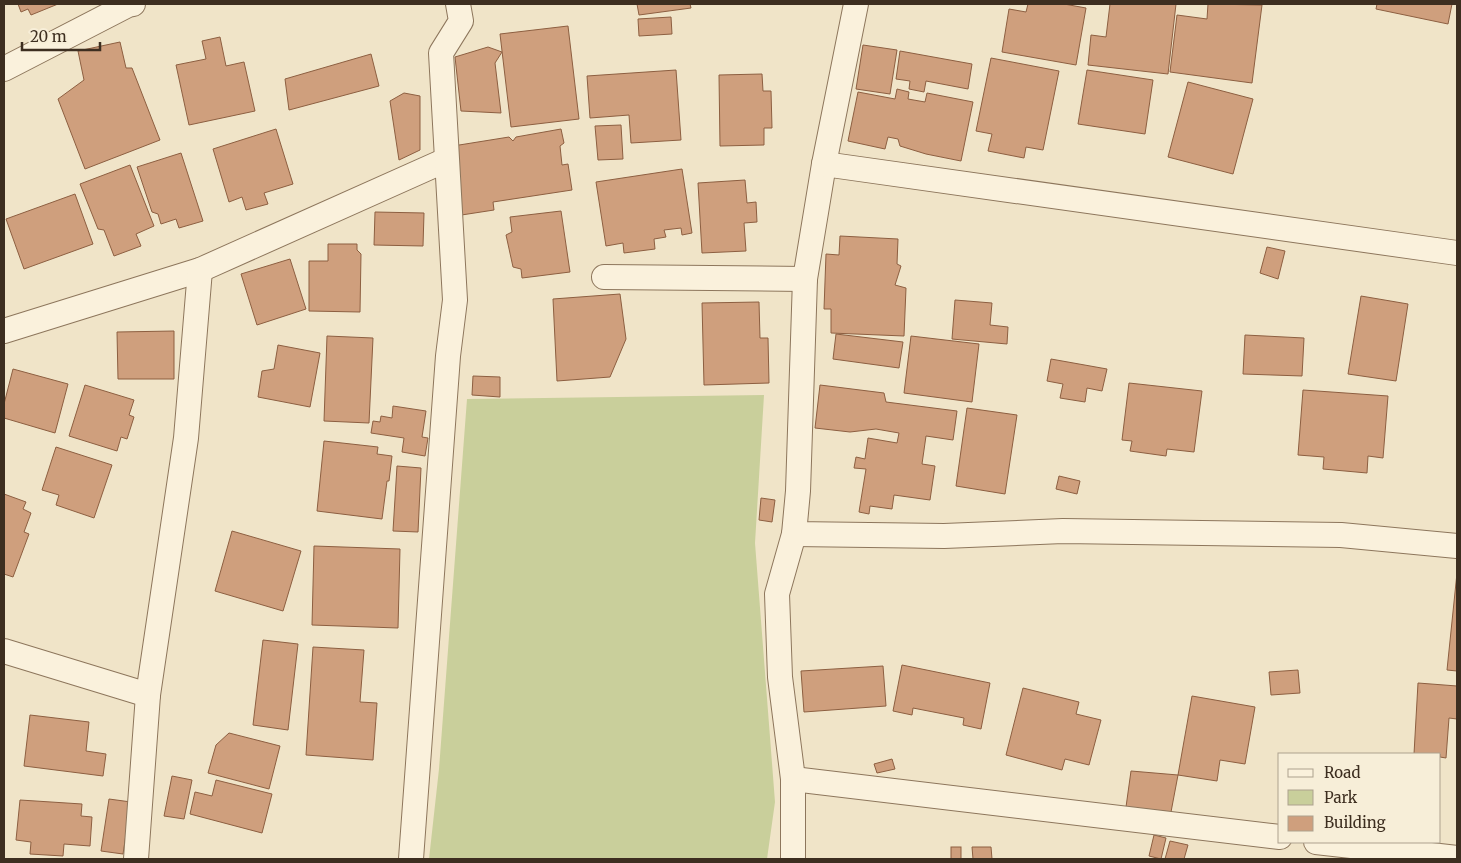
<svg xmlns="http://www.w3.org/2000/svg" width="1461" height="863" viewBox="0 0 1461 863" font-family="Merriweather,serif">
  <style>
    .green { fill: #c9cf9b }
    .building { fill: #cf9f7d; stroke: #8d5f41 }
    .lines { fill: none; stroke-linecap: round; stroke-linejoin: round }
    .street-casing { stroke: #8d765c; stroke-width: 26 }
    .street { stroke: #faf1dc; stroke-width: 24 }
  </style>
  <rect width="100%" height="100%" fill="#f0e4c8"/>
  <!-- green -->
  <polygon class="green" points="764,395 755,543 775,802 767,859 429,859 439,769 467,399"/>
  <!-- building -->
  <g class="building">
    <polygon points="18,4 58,4 31,15 28,9 21,12"/>
    <polygon points="637,4 690,4 691,8 639,15"/>
    <polygon points="1028,4 1064,4 1086,8 1076,65 1002,52 1009,9 1026,12"/>
    <polygon points="1110,4 1176,4 1168,74 1088,65 1091,35 1106,37"/>
    <polygon points="1208,4 1262,5 1252,83 1170,72 1177,15 1207,19"/>
    <polygon points="1377,4 1452,4 1448,24 1376,9"/>
    <polygon points="671,17 672,34 639,36 638,19"/>
    <polygon points="568,26 579,119 511,127 500,34"/>
    <polygon points="220,37 226,66 244,62 255,111 189,125 176,65 206,59 202,41"/>
    <polygon points="120,42 126,68 132,68 160,140 85,169 58,99 84,80 78,51"/>
    <polygon points="863,45 897,50 890,94 856,89"/>
    <polygon points="488,47 502,52 495,63 501,113 461,111 455,57"/>
    <polygon points="900,51 972,64 968,89 926,81 924,92 909,89 910,81 896,79"/>
    <polygon points="371,54 379,86 289,110 285,79"/>
    <polygon points="991,58 1059,71 1043,150 1026,147 1024,158 988,151 992,134 976,131"/>
    <polygon points="676,70 681,140 631,143 629,115 590,118 587,76"/>
    <polygon points="1087,70 1153,80 1145,134 1078,124"/>
    <polygon points="762,74 763,91 771,91 772,128 764,128 764,145 720,146 719,75"/>
    <polygon points="1188,82 1253,99 1233,174 1168,157"/>
    <polygon points="897,89 909,92 908,99 925,102 927,93 973,102 961,161 926,154 900,146 898,139 888,137 885,149 848,141 858,92 895,99"/>
    <polygon points="404,93 420,96 420,150 399,160 390,101"/>
    <polygon points="621,125 623,159 598,160 595,126"/>
    <polygon points="276,129 293,184 264,193 268,204 246,210 242,197 229,202 213,149"/>
    <polygon points="561,129 564,143 560,146 562,165 568,164 572,190 493,202 494,210 455,216 453,146 509,137 513,141 516,137"/>
    <polygon points="181,153 203,221 179,228 176,219 161,224 158,214 152,212 137,167"/>
    <polygon points="130,165 154,226 136,234 141,246 114,256 104,230 98,229 80,184"/>
    <polygon points="682,169 692,233 682,235 681,228 664,230 666,237 654,239 655,249 624,253 623,243 606,246 596,182"/>
    <polygon points="745,180 747,203 756,202 757,222 744,223 746,251 702,253 698,183"/>
    <polygon points="75,194 93,244 24,269 6,219"/>
    <polygon points="561,211 570,272 522,278 521,269 513,267 506,235 512,232 510,217"/>
    <polygon points="375,212 424,213 423,246 374,245"/>
    <polygon points="840,236 898,239 897,264 901,266 895,285 906,288 904,336 831,333 831,309 824,309 826,254 839,255"/>
    <polygon points="328,244 357,244 357,250 361,254 360,312 309,311 309,261 328,261"/>
    <polygon points="1267,247 1285,251 1278,279 1260,273"/>
    <polygon points="290,259 306,309 257,325 241,274"/>
    <polygon points="620,294 626,339 610,377 557,381 553,299"/>
    <polygon points="1361,296 1408,304 1396,381 1348,374"/>
    <polygon points="955,300 992,303 990,325 1008,327 1007,344 952,339"/>
    <polygon points="759,302 760,338 768,338 769,383 704,385 702,303"/>
    <polygon points="174,331 174,379 118,379 117,332"/>
    <polygon points="836,334 903,342 899,368 833,359"/>
    <polygon points="1245,335 1304,338 1302,376 1243,374"/>
    <polygon points="327,336 373,338 369,423 324,421"/>
    <polygon points="911,336 979,344 972,402 904,393"/>
    <polygon points="278,345 320,353 310,407 258,397 262,371 274,369"/>
    <polygon points="1051,359 1107,369 1102,391 1087,388 1085,402 1060,398 1063,384 1047,381"/>
    <polygon points="13,369 68,384 55,433 4,418 4,404"/>
    <polygon points="473,376 500,377 500,397 472,395"/>
    <polygon points="1129,383 1202,391 1194,452 1167,449 1166,456 1130,451 1132,441 1122,440"/>
    <polygon points="85,385 134,400 129,415 134,417 127,439 121,437 117,451 69,436"/>
    <polygon points="820,385 884,393 886,402 957,411 953,440 926,436 922,464 935,466 930,500 894,495 892,509 870,506 869,514 859,512 866,469 854,468 856,457 865,459 868,438 897,443 899,433 876,429 850,432 815,428"/>
    <polygon points="1303,390 1388,396 1383,458 1368,456 1367,473 1323,469 1324,457 1298,455"/>
    <polygon points="393,406 426,411 422,437 428,438 425,456 402,452 404,438 371,433 373,421 380,422 381,416 392,418"/>
    <polygon points="967,408 1017,415 1005,494 956,486"/>
    <polygon points="324,441 378,447 377,454 392,456 389,481 387,481 382,519 317,511"/>
    <polygon points="56,447 112,465 94,518 56,505 59,495 42,490"/>
    <polygon points="397,466 421,468 418,532 393,531"/>
    <polygon points="1059,476 1080,481 1077,494 1056,489"/>
    <polygon points="4,494 26,502 23,509 31,513 24,532 29,534 13,577 4,574"/>
    <polygon points="761,498 775,500 772,522 759,520"/>
    <polygon points="232,531 301,551 283,611 215,591"/>
    <polygon points="314,546 400,549 398,628 312,625"/>
    <polygon points="1457,573 1457,671 1447,670"/>
    <polygon points="263,640 298,644 288,730 253,725"/>
    <polygon points="313,647 364,650 360,702 377,703 373,760 306,755"/>
    <polygon points="902,665 990,683 981,729 963,725 964,718 913,708 912,715 893,711"/>
    <polygon points="883,666 886,706 804,712 801,671"/>
    <polygon points="1298,670 1300,693 1271,695 1269,672"/>
    <polygon points="1418,683 1457,686 1457,719 1449,718 1446,758 1440,757 1440,754 1414,754"/>
    <polygon points="1023,688 1079,702 1076,714 1101,720 1089,765 1065,759 1062,770 1006,755"/>
    <polygon points="1192,696 1255,707 1245,764 1220,760 1217,781 1178,775"/>
    <polygon points="30,715 89,722 86,751 106,754 103,776 24,766"/>
    <polygon points="229,733 280,746 269,789 208,773 216,745"/>
    <polygon points="892,759 895,769 877,773 874,764"/>
    <polygon points="1131,771 1178,775 1171,812 1126,807"/>
    <polygon points="172,776 192,780 184,819 164,816"/>
    <polygon points="216,780 272,794 262,833 190,814 195,792 212,796"/>
    <polygon points="109,799 131,802 123,854 101,851"/>
    <polygon points="20,800 82,804 81,816 92,817 90,846 64,844 63,856 30,854 31,842 16,840"/>
    <polygon points="1154,835 1166,838 1161,859 1149,856"/>
    <polygon points="1170,841 1188,845 1184,859 1165,859"/>
    <rect x="951" y="847" width="10" height="12"/>
    <polygon points="972,847 991,847 992,859 973,859"/>
  </g>
  <g class="lines">
    <!-- street casing -->
    <g class="street-casing">
      <g id="street">
        <polyline points="856,4 824,164 805,279 798,491 794,534 944,536 1063,531 1341,535 1457,546"/>
        <polyline points="4,69 128,5 133,4"/>
        <polyline points="824,164 1457,253"/>
        <polyline points="604,277 805,279"/>
        <polyline points="4,331 200,270 446,160"/>
        <polyline points="4,651 148,695"/>
        <polyline points="793,779 1280,837"/>
        <polyline points="1316,842 1457,858"/>
        <polyline points="136,859 148,695 186,438 200,270"/>
        <polyline points="411,859 448,356 455,300 441,53 461,21 458,4"/>
        <polyline points="793,859 793,779 780,677 777,594 794,534"/>
      </g>
    </g>
    <!-- street -->
    <use href="#street" class="street"/>
  </g>
  <!-- border -->
  <rect width="1461" height="863" fill="none" stroke="#3d2e20" stroke-width="10"/>
  <!-- legend -->
  <rect x="1278" y="753" width="162" height="90" fill="#f7eed8" stroke="#ada18e"/>
  <rect x="1288" y="769" width="25" height="8" fill="#faf1dc" stroke="#ada18e"/>
  <text x="1324" y="778" font-size="15" fill="#3d2e20">Road</text>
  <rect x="1288" y="790" width="25" height="15" fill="#c9cf9b" stroke="#ada18e"/>
  <text x="1324" y="803" font-size="15" fill="#3d2e20">Park</text>
  <rect x="1288" y="816" width="25" height="15" fill="#cf9f7d" stroke="#ada18e"/>
  <text x="1324" y="828" font-size="15" fill="#3d2e20">Building</text>
  <!-- scale -->
  <path d="M22 42v8h78v-8" fill="none" stroke="#3d2e20" stroke-width="2.5"/>
  <text x="30" y="42" font-size="15" fill="#3d2e20" stroke="#f7eed8" stroke-width="4" paint-order="stroke">20 m</text>
</svg>
